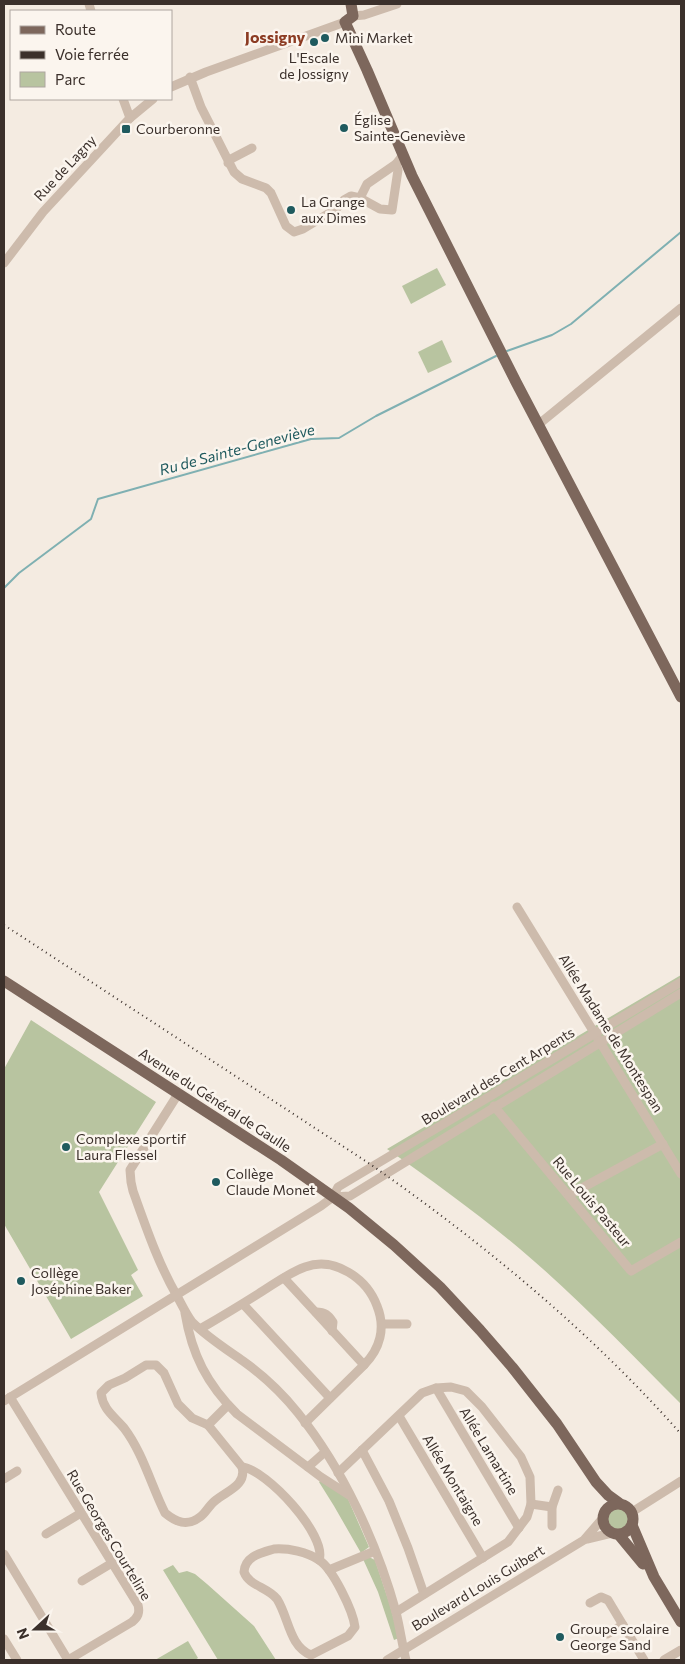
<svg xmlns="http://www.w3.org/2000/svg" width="685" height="1664" viewBox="0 0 685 1664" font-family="Commissioner,sans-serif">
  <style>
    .green { fill: #b8c4a0 }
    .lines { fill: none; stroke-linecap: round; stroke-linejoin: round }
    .stream { stroke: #7fb0b2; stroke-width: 2 }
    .minor { stroke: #cdbbac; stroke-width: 9 }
    .major { stroke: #7d675c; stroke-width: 11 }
    .rail { stroke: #3b302b; stroke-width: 2; stroke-dasharray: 1 4; stroke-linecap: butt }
    .poi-dot { fill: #1f5a5e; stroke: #fbf5ee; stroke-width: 2 }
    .labels { text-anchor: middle; stroke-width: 5; stroke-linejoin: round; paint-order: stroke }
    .poi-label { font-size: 14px; fill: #3b302b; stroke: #fbf5ee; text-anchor: start }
    .street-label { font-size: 14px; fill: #3b302b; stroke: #fbf5ee }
    .water-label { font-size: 15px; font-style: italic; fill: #1f5a5e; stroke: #fbf5ee }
    .quarter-label { font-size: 16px; font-weight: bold; fill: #8c3b22; stroke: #fbf5ee }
  </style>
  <rect width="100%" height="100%" fill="#f4ebe1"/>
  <!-- green -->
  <g class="green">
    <polygon points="437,268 446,285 411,304 402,286"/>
    <polygon points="442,340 452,362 428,373 418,352"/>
    <path d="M681 975V1404C629 1352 577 1297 520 1249 478 1214 433 1181 387 1149Z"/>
    <polygon points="31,1020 156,1102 99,1192 138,1270 131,1275 143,1296 71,1339 4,1224 4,1069"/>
    <polygon points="321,1480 348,1499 369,1547 361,1553 334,1506 319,1482"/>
    <circle cx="618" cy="1519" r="10"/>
    <polygon points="369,1557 375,1560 389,1602 399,1638 394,1640 378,1592 363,1559"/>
    <polygon points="173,1565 179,1573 187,1571 195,1574 207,1584 254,1626 276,1660 218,1660 163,1570"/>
    <polygon points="188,1641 198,1658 195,1660 155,1660"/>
  </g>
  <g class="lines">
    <!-- stream -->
    <g class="stream">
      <polyline points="507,351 552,335 571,324 681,232"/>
      <polyline points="4,588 19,573 91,519 98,499 311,439 339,438 376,416 496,356"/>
    </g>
    <!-- minor -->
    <g class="minor">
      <polyline points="89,4 91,11"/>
      <polyline points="353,16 364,15 397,4"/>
      <polyline points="190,77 201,107 234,172 242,179 266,188 271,193 286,226 294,232 303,229 336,209 344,200 351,196 360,198 380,209 392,210 398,170 396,164 403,155"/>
      <polyline points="171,87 206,72 345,22"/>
      <polyline points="123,99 130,118"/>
      <polyline points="228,163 231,159 252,148"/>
      <polyline points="360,198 367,184 396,164"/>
      <polyline points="4,263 43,212 130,118 153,99"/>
      <polyline points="539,424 681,308"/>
      <polyline points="517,907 681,1174"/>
      <path d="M178 1094 130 1170 131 1182 133 1191C146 1227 158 1263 177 1296 182 1305 186 1314 192 1322 207 1337 226 1349 243 1361 264 1376 282 1393 298 1413 343 1469 377 1543 396 1612 400 1628 402 1644 406 1660"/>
      <polyline points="494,1106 631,1271 681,1242"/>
      <polyline points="569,1195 663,1144"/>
      <polyline points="333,1197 350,1196 681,993"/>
      <polyline points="284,1278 364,1365"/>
      <polyline points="243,1304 330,1398"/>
      <path d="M316 1312C325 1312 328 1315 333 1322L332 1331"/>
      <path d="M185 1313C192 1355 207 1384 237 1414L321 1477 349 1495"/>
      <polyline points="382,1324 407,1324"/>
      <path d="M200 1329C219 1318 239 1306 258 1294 273 1285 288 1273 305 1267 335 1256 367 1279 377 1306 386 1328 380 1349 364 1365L305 1423"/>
      <path d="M146 1365H156L164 1373 178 1404 192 1418 208 1425 242 1467C247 1485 227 1491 216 1500 209 1505 206 1513 200 1517 187 1527 176 1522 165 1513 151 1485 143 1453 124 1428 114 1416 103 1410 101 1393L109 1385 125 1378Z"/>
      <polyline points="436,1388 519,1528"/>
      <path d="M10 1397 138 1605C140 1613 138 1617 132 1622L68 1660"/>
      <polyline points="4,1401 321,1206 333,1197 338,1187 681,982"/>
      <polyline points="399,1416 483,1558"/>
      <polyline points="208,1425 228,1405"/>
      <polyline points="362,1450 389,1501 408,1548 424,1594"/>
      <path d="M242 1467C266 1469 328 1536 319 1560"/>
      <polyline points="308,1467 325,1452"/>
      <polyline points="338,1473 422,1393 436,1388 451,1387 466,1391 482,1407 521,1457 530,1477 531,1504 527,1517 508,1542 396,1612"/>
      <polyline points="4,1479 17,1471"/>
      <polyline points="531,1504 552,1507"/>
      <polyline points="632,1512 681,1481"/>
      <polyline points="552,1526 552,1507 558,1490"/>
      <polyline points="46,1534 81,1513"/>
      <polyline points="587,1539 612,1533"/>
      <path d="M274 1549C289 1548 307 1552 319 1560 333 1569 353 1611 355 1627L348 1636 311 1655C289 1646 289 1618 277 1599 268 1587 249 1586 244 1572 245 1556 261 1553 274 1549Z"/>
      <polyline points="4,1554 68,1660"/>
      <polyline points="329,1570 375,1551"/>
      <polyline points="82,1581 112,1563"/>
      <polyline points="590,1603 601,1597 608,1600 644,1660"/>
      <polyline points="607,1634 623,1625"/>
      <polyline points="4,1639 17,1660"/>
      <polyline points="387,1660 584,1540 603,1518"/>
      <polyline points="664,1660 681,1650"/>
    </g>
    <!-- major -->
    <g class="major">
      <polyline points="351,4 353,16 345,22 367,70 412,176 516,382 681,697"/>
      <polyline points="4,981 281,1160 349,1208 394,1245 440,1287 480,1330 512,1367 557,1424 596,1482 608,1495 619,1503"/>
      <circle cx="618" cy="1519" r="15"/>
      <polyline points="632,1525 654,1577 681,1622"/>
      <polyline points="619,1535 643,1564"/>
    </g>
    <!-- rail -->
    <path class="rail" d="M4 925 370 1164C483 1243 590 1331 681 1434"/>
  </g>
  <!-- markers -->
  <g class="poi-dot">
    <circle cx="325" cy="38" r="5"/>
    <circle cx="314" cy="42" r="5"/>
    <circle cx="344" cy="128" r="5"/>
    <rect x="121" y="124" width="10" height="10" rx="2.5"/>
    <circle cx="291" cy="210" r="5"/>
    <circle cx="66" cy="1147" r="5"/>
    <circle cx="216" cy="1182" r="5"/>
    <circle cx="21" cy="1281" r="5"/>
    <circle cx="560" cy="1637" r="5"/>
  </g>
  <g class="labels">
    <!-- poi labels -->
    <g class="poi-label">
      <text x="335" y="43">Mini Market</text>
      <text x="314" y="63" text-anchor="middle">L'Escale<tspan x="314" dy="16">de Jossigny</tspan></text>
      <text x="354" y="125">Église<tspan x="354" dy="16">Sainte-Geneviève</tspan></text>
      <text x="136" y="134">Courberonne</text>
      <text x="301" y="207">La Grange<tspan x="301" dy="16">aux Dimes</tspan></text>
      <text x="76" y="1144">Complexe sportif<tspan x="76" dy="16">Laura Flessel</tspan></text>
      <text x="226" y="1179">Collège<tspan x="226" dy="16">Claude Monet</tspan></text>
      <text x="31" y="1278">Collège<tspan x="31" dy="16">Joséphine Baker</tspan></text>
      <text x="570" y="1634">Groupe scolaire<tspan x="570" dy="16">George Sand</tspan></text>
    </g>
    <!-- street labels -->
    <g class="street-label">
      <text transform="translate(65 168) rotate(-47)" y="5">Rue de Lagny</text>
      <text transform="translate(611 1033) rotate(58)" y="5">Allée Madame de Montespan</text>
      <text transform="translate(498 1076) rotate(-31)" y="5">Boulevard des Cent Arpents</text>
      <text transform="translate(215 1100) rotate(33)" y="5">Avenue du Général de Gaulle</text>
      <text transform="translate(592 1202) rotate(50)" y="5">Rue Louis Pasteur</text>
      <text transform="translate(489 1451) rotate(59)" y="5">Allée Lamartine</text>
      <text transform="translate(453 1480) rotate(59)" y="5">Allée Montaigne</text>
      <text transform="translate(109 1535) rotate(59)" y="5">Rue Georges Courteline</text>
      <text transform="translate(478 1588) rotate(-31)" y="5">Boulevard Louis Guibert</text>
    </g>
    <!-- water labels -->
    <g class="water-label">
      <text transform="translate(237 450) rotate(-15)" y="5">Ru de Sainte-Geneviève</text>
    </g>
    <!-- quarter labels -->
    <g class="quarter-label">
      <text x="275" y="43">Jossigny</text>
    </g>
  </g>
  <!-- border -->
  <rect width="685" height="1664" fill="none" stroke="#3b302b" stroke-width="10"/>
  <!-- legend -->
  <rect x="10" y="10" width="162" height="90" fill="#fbf5ee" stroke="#aea6a0"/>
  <rect x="20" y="26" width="25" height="8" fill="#7d675c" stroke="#aea6a0"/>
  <text x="55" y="35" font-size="15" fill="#3b302b">Route</text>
  <rect x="20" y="51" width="25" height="8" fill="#3b302b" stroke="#aea6a0"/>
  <text x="55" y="60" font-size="15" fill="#3b302b">Voie ferrée</text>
  <rect x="20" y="72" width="25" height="15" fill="#b8c4a0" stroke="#aea6a0"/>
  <text x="55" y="85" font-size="15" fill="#3b302b">Parc</text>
  <!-- north arrow -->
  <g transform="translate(35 1629) rotate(249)" stroke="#fbf5ee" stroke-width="4" paint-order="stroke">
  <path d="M0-4L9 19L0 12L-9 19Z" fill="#3b302b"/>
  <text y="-8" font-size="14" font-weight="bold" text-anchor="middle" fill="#3b302b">N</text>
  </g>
</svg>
